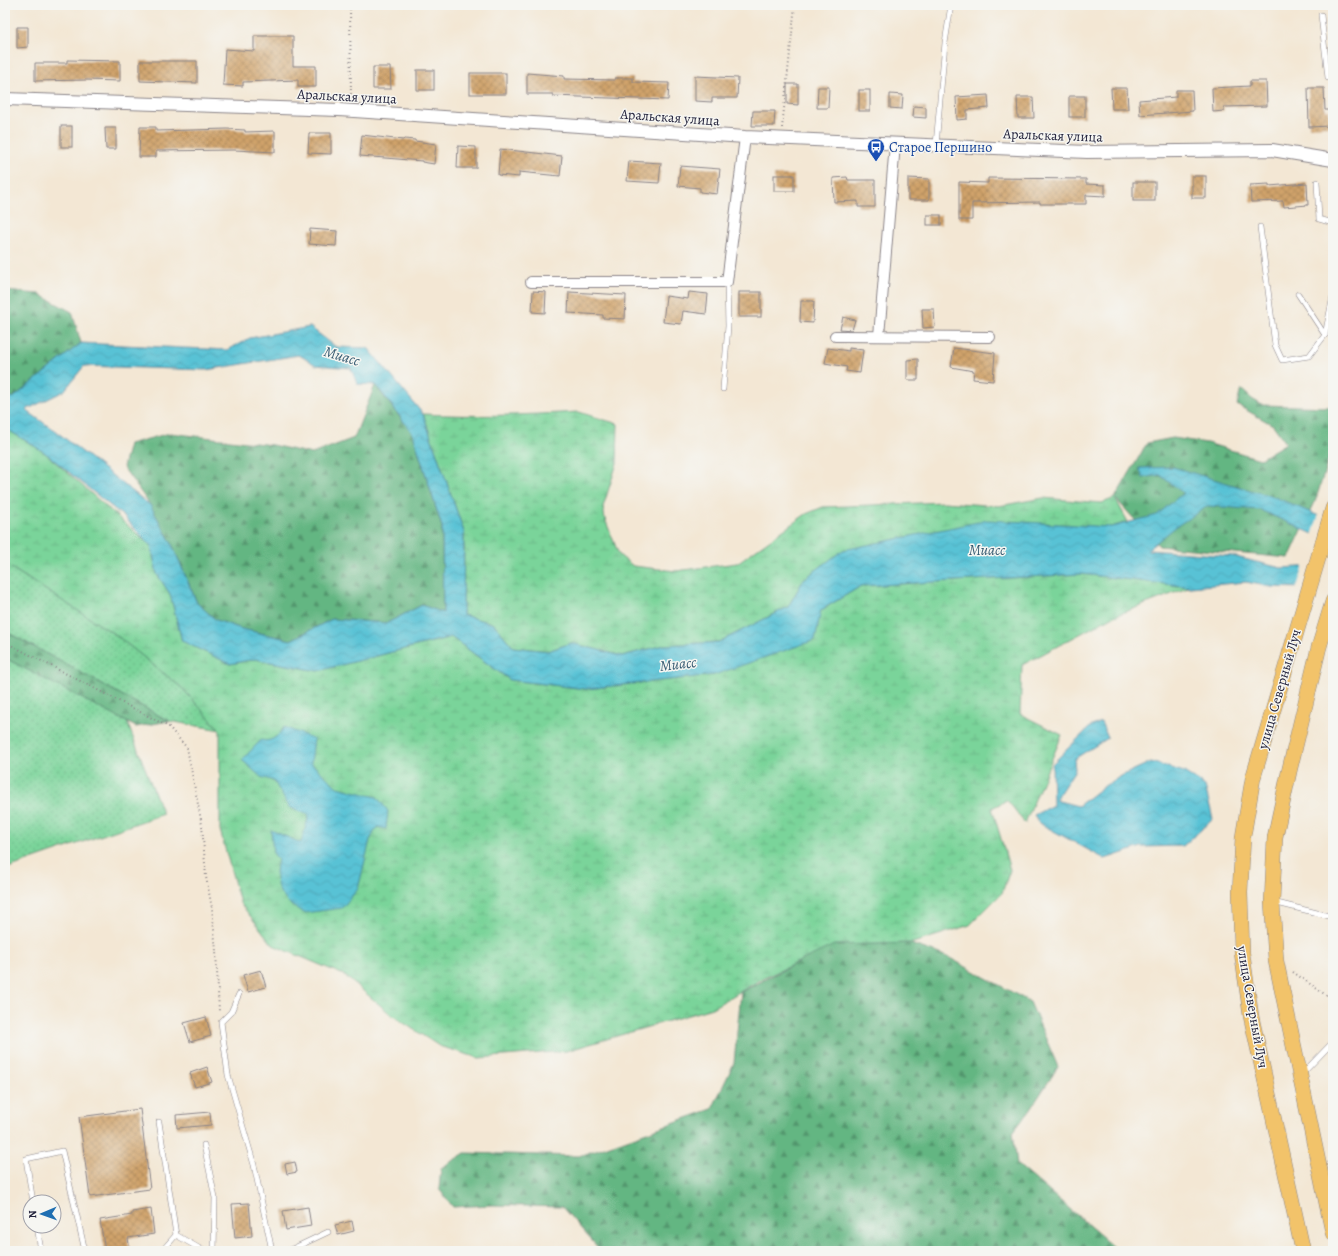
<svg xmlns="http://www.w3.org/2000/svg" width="1338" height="1256" viewBox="0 0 1338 1256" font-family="Alegreya,serif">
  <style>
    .grass { fill: url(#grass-dots); stroke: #4e7b6a }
    .forest { fill: url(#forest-firs); stroke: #426c5e }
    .wetland { fill: url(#wetland-marsh); stroke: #4e7b6a }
    .water { fill: url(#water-waves); stroke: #3e7288; fill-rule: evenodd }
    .pier { fill: #f3e7d4 }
    .building { fill: url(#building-cross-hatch) }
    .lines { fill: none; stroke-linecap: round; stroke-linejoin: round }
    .service-casing { stroke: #8a8488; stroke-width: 6 }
    .minor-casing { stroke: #8a8488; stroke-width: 12 }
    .tertiary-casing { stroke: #8a8488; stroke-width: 14 }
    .primary-casing { stroke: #8a8488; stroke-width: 16 }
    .path { stroke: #8a8488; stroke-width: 2; stroke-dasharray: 1 3; stroke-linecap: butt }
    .service { stroke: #fff; stroke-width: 5 }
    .minor { stroke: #fff; stroke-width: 10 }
    .tertiary { stroke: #fff; stroke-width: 12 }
    .primary { stroke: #f2c36a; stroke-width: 15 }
    .labels { text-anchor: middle; stroke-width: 3; stroke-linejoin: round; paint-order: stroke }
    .street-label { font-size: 14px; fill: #22223b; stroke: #f6f6f2 }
    .transit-label { font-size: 14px; fill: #164399; stroke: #f6f6f2; text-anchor: start }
    .water-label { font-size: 15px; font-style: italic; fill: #355a71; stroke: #f6f6f2 }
  </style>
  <defs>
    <pattern id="grass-dots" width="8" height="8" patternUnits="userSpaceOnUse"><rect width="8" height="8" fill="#7ad49a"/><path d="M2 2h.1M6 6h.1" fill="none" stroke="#69b686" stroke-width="1.8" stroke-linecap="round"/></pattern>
    <pattern id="forest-firs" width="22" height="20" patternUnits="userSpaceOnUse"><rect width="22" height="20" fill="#63b682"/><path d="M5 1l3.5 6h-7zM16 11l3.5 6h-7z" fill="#51946c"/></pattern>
    <pattern id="wetland-marsh" width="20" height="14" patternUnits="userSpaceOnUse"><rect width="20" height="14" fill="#7ad49a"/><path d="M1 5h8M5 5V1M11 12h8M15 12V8" fill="none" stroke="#69b686"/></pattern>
    <pattern id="water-waves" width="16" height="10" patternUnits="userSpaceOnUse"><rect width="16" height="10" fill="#59c2d5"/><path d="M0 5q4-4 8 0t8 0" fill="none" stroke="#4da6b8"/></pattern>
    <pattern id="building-cross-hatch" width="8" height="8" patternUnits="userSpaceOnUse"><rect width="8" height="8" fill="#d0a36a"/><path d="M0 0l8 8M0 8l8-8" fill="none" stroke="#a88458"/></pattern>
  </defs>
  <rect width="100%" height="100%" fill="#f6f6f2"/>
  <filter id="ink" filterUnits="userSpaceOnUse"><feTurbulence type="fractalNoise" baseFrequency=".025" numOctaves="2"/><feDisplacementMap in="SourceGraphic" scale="8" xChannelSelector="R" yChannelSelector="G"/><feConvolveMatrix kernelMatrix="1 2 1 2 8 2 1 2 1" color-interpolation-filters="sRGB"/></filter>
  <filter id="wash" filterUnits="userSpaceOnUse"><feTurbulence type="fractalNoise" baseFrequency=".012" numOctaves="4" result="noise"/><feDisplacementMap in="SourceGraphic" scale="16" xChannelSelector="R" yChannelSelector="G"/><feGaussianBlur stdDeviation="0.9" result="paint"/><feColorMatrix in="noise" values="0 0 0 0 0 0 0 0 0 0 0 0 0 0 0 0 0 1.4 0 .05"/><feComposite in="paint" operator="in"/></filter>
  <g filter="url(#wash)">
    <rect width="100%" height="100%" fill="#f3e7d4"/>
    <!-- grass -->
    <g class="grass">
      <polygon points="5,564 116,635 182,688 220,730 169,721 5,631"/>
      <polygon points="5,658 127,722 163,814 5,869"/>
    </g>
    <!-- forest -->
    <g class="forest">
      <polygon points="5,291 39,294 72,312 81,343 13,398 5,395"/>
      <polygon points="375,385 413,434 442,527 443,613 422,605 387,623 332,619 291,640 242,629 216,620 197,603 171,542 150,505 123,467 129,444 170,433 272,445 312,454 354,438"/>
      <polygon points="1241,389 1252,399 1262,405 1333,407 1333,445 1315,502 1289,558 1159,546 1115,498 1147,443 1173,438 1207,443 1260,459 1286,443 1273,425 1237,405"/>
      <polygon points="5,631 169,721 136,727 5,658"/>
      <polygon points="908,943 948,957 1030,1002 1058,1067 1030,1110 1013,1132 1017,1164 1119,1251 601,1251 562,1207 491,1205 453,1207 439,1189 441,1168 465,1153 579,1156 712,1109 734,1063 741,992 831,945"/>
    </g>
    <!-- wetland -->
    <g class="wetland">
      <path d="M579 412 618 424 617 463 603 507 605 519 619 555 633 566 676 571 737 563 806 514 823 507 944 502 999 506 1043 498 1102 503 1115 498 1128 522 1111 527 804 579 788 607 719 642 665 645 622 656 571 643 548 651 513 647 494 624 463 615 464 532 423 414C475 417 527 415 579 412Z"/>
      <polygon points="5,428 44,452 151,546 157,574 170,594 182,641 230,664 255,659 318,671 451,637 510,680 586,689 714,675 861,586 1082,574 1190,587 1112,617 1022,665 1020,714 1062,735 1025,823 1007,800 992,808 1010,870 1002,893 970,925 913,943 834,945 760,980 712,1008 566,1051 479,1058 439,1046 393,1016 344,975 273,945 240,903 220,830 220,730 182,688 116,635 5,564"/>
    </g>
    <!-- water -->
    <g class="water">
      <path d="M310 327 336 347 368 348 423 414 464 532 463 615 494 624 513 647 548 651 571 643 622 656 665 645 719 642 788 607 804 579 843 550 988 520 1111 527 1157 515 1183 493 1160 475 1143 478 1139 468 1173 467 1277 498 1333 522V543L1260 510 1208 506 1177 526 1147 550 1232 556 1281 568 1333 565V589L1271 587 1246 582 1190 587 1082 574 861 586 821 610 815 640 714 675 586 689 510 680 451 637 318 671 255 659 230 664 182 641 170 594 157 574 151 546 123 516 44 452 5 428V395L13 398 81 343 227 350 250 338ZM299 355 316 365 351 368 357 384 376 385 413 434 442 527 443 613 422 605 387 623 332 619 291 640 242 629 216 620 197 603 171 542 150 505 62 436 26 410 64 391 84 366 206 370Z"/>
      <polygon points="1101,722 1108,738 1074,759 1075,770 1055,800 1078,806 1101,788 1123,775 1151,762 1184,772 1205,786 1213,819 1183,846 1141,847 1105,859 1039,823 1034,815 1053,805 1052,764 1090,727"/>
      <path d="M284 727 314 739 311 763 337 787 377 797 388 811 386 829 377 827 370 840 358 889 342 908 304 913C298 909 290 905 286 900 274 888 275 874 278 859L273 853 271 830 301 843 309 815 289 807 274 781 261 777 242 760 261 740C271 743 279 736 284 727Z"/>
    </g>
    <!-- pier -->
    <g class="pier">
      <polygon points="1319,514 1333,519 1333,545 1312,536"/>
      <polygon points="1333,563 1333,591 1296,590 1304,565"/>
    </g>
    <g id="blocks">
      <!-- building -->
      <g class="building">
        <polygon points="17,27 28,27 28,47 17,48"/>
        <polygon points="254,36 293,36 293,66 316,66 316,87 298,87 298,80 243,82 243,86 223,85 225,49 254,51"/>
        <polygon points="67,60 120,61 120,81 86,80 35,81 35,63 67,63"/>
        <polygon points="140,61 197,61 197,83 140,81"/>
        <polygon points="373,67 390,67 391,89 373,89"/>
        <rect x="417" y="70" width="17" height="20"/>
        <rect x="470" y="73" width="36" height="21"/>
        <polygon points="527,73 564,76 564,79 615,80 615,78 633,78 633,82 669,83 668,100 580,97 553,96 553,94 527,94"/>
        <polygon points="695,76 738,78 737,98 712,98 712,102 695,101"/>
        <polygon points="1250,81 1266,81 1267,106 1224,107 1224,111 1213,112 1212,88 1250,86"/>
        <polygon points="787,84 798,84 798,105 787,104"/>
        <polygon points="818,87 829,87 828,108 817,108"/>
        <polygon points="1111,88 1127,88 1128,109 1112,109"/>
        <polygon points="1308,88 1324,88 1325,110 1329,110 1330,126 1309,127"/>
        <rect x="859" y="90" width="11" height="21"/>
        <polygon points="1176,90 1192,90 1193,111 1140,115 1139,100 1176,97"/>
        <polygon points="890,94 903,95 902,109 890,108"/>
        <polygon points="988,95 989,108 967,110 967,119 957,120 956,97"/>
        <rect x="1069" y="96" width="16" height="21"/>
        <polygon points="1017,97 1033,97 1034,118 1018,118"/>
        <polygon points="914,106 926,107 926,118 913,117"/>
        <polygon points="753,111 775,111 774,126 752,126"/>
        <rect x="61" y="126" width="11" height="21"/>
        <polygon points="140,127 156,127 156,131 227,129 245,130 245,132 275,131 275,152 234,150 156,151 156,157 139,157"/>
        <polygon points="105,128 116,128 116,149 106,149"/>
        <polygon points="309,133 331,133 331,154 308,153"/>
        <polygon points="362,135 403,140 404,139 415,140 415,141 436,144 434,164 422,162 422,161 360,156"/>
        <polygon points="458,146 476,147 476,168 457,168"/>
        <polygon points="500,149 562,156 560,176 519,172 519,177 498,175"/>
        <polygon points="629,161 661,163 659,183 627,181"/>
        <polygon points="680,166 720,169 717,194 700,192 700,188 678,186"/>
        <rect x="774" y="175" width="20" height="16"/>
        <rect x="1192" y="176" width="14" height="22"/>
        <polygon points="847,177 848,180 875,180 875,207 858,207 858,201 834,202 833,178"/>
        <polygon points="908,178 929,179 929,200 908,200"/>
        <polygon points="988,178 1086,179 1086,184 1105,185 1105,196 1086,195 1086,204 1040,204 1040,202 972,203 972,220 959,220 959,182 988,183"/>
        <rect x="1133" y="182" width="22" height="19"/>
        <polygon points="1307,183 1308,205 1284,207 1283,201 1251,202 1250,185 1269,184 1269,186"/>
        <rect x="927" y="215" width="14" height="10"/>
        <polygon points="310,229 337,231 336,246 309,244"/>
        <polygon points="533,291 546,292 545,313 532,312"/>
        <polygon points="569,292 626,295 625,319 603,318 603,315 568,313"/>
        <polygon points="689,292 708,294 706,314 683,311 681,324 663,322 666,296 688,299"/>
        <rect x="739" y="292" width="22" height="25"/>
        <polygon points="801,301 814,301 813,323 800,322"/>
        <polygon points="922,309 934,309 935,327 923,328"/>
        <polygon points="843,317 855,320 852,330 840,329"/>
        <polygon points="828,348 849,351 849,348 863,350 860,373 846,371 847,367 825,363"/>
        <polygon points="954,348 995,353 993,381 973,379 974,371 951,367"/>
        <polygon points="918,359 918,380 907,380 907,360"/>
        <polygon points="261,970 266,987 248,992 243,975"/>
        <polygon points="206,1017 211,1036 190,1042 184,1023"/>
        <polygon points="207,1067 212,1082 195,1087 190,1073"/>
        <polygon points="140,1109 150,1189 90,1197 79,1117"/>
        <polygon points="210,1112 211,1125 177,1128 176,1115"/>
        <polygon points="295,1162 297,1172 287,1174 285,1164"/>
        <polygon points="249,1203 252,1236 235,1238 232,1204"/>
        <polygon points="308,1207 311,1226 286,1230 283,1211"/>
        <polygon points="151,1209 154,1234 128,1238 130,1251 105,1251 100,1220 132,1215 132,1212"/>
        <polygon points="352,1221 354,1231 338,1235 335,1225"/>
      </g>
    </g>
  </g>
  <g filter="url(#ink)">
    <use href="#blocks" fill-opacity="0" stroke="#8a8488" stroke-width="1"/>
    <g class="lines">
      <!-- service casing -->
      <g class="service-casing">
        <g id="service">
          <polyline points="1321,15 1328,78 1333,78"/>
          <polyline points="936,145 945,43 951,5"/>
          <polyline points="1317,182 1319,219 1333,223"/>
          <polyline points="1260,227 1275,345 1282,360 1309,356 1325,335 1333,296"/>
          <polyline points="1298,294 1325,335"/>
          <polyline points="723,389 728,326 727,282"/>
          <polyline points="1273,902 1333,917"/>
          <polyline points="239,994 231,1012 221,1022 228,1075 254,1165 272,1251"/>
          <polyline points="1302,1074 1333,1042"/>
          <polyline points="159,1122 176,1235 204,1251"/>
          <polyline points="204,1145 215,1198 214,1251"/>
          <polyline points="33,1202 26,1159 62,1151 85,1251"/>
          <polyline points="37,1226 41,1251"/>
          <polyline points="162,1251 176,1235"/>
          <polyline points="288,1251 328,1232"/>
        </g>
      </g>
      <!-- minor casing -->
      <g class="minor-casing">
        <g id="minor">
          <polyline points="531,282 727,282 745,137"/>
          <polyline points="835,336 990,337"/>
          <polyline points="879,336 895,144"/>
        </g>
      </g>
      <!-- tertiary casing -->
      <g class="tertiary-casing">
        <polyline id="tertiary" points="5,99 339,110 745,137 1087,152 1272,150 1333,160"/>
      </g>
      <!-- primary casing -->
      <g class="primary-casing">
        <g id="primary">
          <polyline points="1333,601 1319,647 1289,772 1275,837 1272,902 1276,961 1333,1233"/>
          <polyline points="1303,1251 1251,1016 1242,953 1240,892 1243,837 1253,778 1333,508"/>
        </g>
      </g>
      <!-- path -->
      <g class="path">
        <polyline points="350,5 351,100"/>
        <polyline points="782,128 795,5"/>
        <polyline points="5,642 169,727 187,748 202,825 206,877 212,908 216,951 219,1011"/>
        <polyline points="1293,972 1333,1000"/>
      </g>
      <!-- service -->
      <use href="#service" class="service"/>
      <!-- minor -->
      <use href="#minor" class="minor"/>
      <!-- tertiary -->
      <use href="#tertiary" class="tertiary"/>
      <!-- primary -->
      <use href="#primary" class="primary"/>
    </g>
  </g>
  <!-- icons -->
  <defs>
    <g id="bus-pin" transform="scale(0.9)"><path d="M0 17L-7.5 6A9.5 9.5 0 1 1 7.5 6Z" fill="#1a4fb4" stroke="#f6f6f2"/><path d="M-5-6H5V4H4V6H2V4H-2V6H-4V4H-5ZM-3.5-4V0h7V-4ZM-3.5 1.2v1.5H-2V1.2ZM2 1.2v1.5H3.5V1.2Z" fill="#fff"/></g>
  </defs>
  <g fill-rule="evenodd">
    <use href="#bus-pin" x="876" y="147"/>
  </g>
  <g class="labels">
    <!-- street labels -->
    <g class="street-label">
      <text transform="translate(347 96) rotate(3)" y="5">Аральская улица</text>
      <text transform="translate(670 117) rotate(4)" y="5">Аральская улица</text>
      <text transform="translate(1053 135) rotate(2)" y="5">Аральская улица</text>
      <text transform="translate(1279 689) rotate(-74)" y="5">улица Северный Луч</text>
      <text transform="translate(1253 1007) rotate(80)" y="5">улица Северный Луч</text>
    </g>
    <!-- transit labels -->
    <g class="transit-label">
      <text x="889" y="152">Старое Першино</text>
    </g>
    <!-- water labels -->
    <g class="water-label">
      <text transform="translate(342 356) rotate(17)" y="5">Миасс</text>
      <text x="987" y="555">Миасс</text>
      <text transform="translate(678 664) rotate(-6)" y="5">Миасс</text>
    </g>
  </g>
  <!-- margin -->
  <rect width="1338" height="1256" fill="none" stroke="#f6f6f2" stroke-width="20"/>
  <!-- north arrow -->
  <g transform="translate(42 1214) rotate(268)"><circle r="19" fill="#f6f6f2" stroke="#a1a1a9"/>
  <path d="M0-3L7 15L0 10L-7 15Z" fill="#1f6fb2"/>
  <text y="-6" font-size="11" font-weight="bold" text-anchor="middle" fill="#22223b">N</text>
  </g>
</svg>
